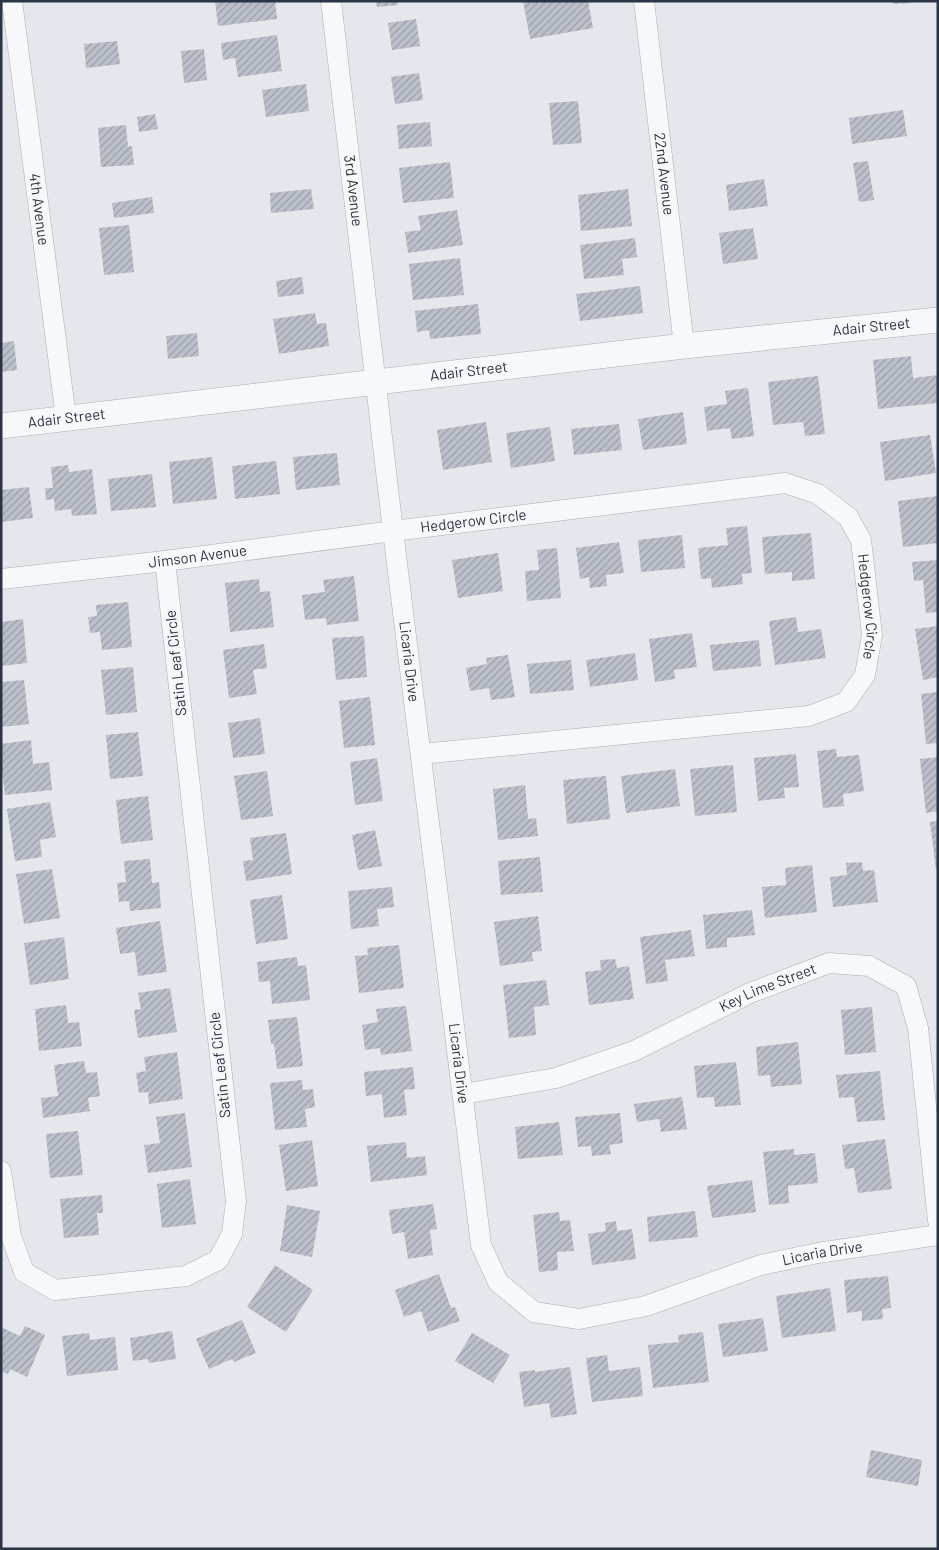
<svg xmlns="http://www.w3.org/2000/svg" width="939" height="1550" viewBox="0 0 939 1550" font-family="Barlow,sans-serif">
  <style>
    .building { fill: url(#building-hatch) }
    .lines { fill: none; stroke-linecap: round; stroke-linejoin: round }
    .minor-casing { stroke: #a9aeb7; stroke-width: 21 }
    .tertiary-casing { stroke: #a9aeb7; stroke-width: 26 }
    .minor { stroke: #f7f8fa; stroke-width: 20 }
    .tertiary { stroke: #f7f8fa; stroke-width: 25 }
    .labels { text-anchor: middle; stroke-width: 4.5; stroke-linejoin: round; paint-order: stroke }
    .street-label { font-size: 15px; fill: #2b3445; stroke: #f4f6f9 }
  </style>
  <defs>
    <pattern id="building-hatch" width="6" height="6" patternUnits="userSpaceOnUse" patternTransform="scale(1.25)"><rect width="6" height="6" fill="#bbc0ca"/><path d="M-1 1l2-2M0 6l6-6M5 7l2-2" fill="none" stroke="#989da6"/></pattern>
  </defs>
  <rect width="100%" height="100%" fill="#e4e7ec"/>
  <!-- building -->
  <g class="building">
    <polygon points="215,1 275,1 277,19 218,26"/>
    <polygon points="376,1 397,1 398,5 377,7"/>
    <polygon points="523,1 588,1 593,28 530,39"/>
    <polygon points="893,1 910,1 910,3 893,4"/>
    <polygon points="416,19 420,46 392,50 388,23"/>
    <polygon points="277,35 282,71 238,77 235,58 223,60 221,43"/>
    <polygon points="117,41 120,64 86,68 84,44"/>
    <polygon points="204,49 207,80 184,83 181,51"/>
    <polygon points="419,73 423,100 395,104 391,77"/>
    <polygon points="306,84 309,111 266,117 262,90"/>
    <polygon points="578,101 582,143 553,145 549,103"/>
    <polygon points="903,110 907,136 852,144 849,118"/>
    <polygon points="155,114 158,129 139,132 137,117"/>
    <polygon points="430,122 432,146 399,149 397,125"/>
    <polygon points="126,125 128,147 132,146 134,165 101,167 98,128"/>
    <polygon points="868,161 874,200 859,202 853,163"/>
    <polygon points="450,162 454,198 403,203 399,168"/>
    <polygon points="764,179 768,206 729,211 726,185"/>
    <polygon points="311,189 314,209 271,213 270,193"/>
    <polygon points="628,189 632,226 581,231 578,195"/>
    <polygon points="152,197 154,213 114,218 112,203"/>
    <polygon points="457,210 463,245 408,253 405,232 421,230 418,216"/>
    <polygon points="129,225 134,272 104,275 99,228"/>
    <polygon points="753,228 758,259 723,264 719,233"/>
    <polygon points="635,238 637,257 622,259 624,275 584,279 580,245"/>
    <polygon points="460,258 464,295 413,300 409,264"/>
    <polygon points="302,277 304,294 278,297 276,281"/>
    <polygon points="640,286 643,313 580,321 576,294"/>
    <polygon points="478,304 481,334 430,339 429,330 417,332 415,311"/>
    <polygon points="315,313 317,324 326,323 329,346 279,354 273,319"/>
    <polygon points="197,333 199,356 168,359 166,336"/>
    <polygon points="14,341 17,370 1,372 1,343"/>
    <polygon points="911,356 913,378 938,375 938,403 878,409 873,360"/>
    <polygon points="818,376 825,434 805,436 803,422 773,425 768,382"/>
    <polygon points="748,388 754,436 732,439 730,428 707,431 704,407 727,404 725,391"/>
    <polygon points="683,412 687,444 643,450 638,419"/>
    <polygon points="486,422 492,462 443,470 437,430"/>
    <polygon points="619,424 622,450 574,455 571,429"/>
    <polygon points="550,427 555,461 511,468 506,433"/>
    <polygon points="930,435 936,473 885,481 880,442"/>
    <polygon points="337,453 340,485 296,490 293,457"/>
    <polygon points="212,457 217,499 173,504 169,462"/>
    <polygon points="276,461 280,494 235,499 232,466"/>
    <polygon points="68,465 69,472 92,469 97,514 72,516 71,509 55,511 54,499 46,500 45,488 53,488 51,467"/>
    <polygon points="152,474 156,507 111,511 108,479"/>
    <polygon points="29,487 33,518 1,522 1,490"/>
    <polygon points="938,496 938,543 903,547 898,501"/>
    <polygon points="747,526 752,573 742,574 743,584 712,588 711,578 701,579 698,548 728,545 726,528"/>
    <polygon points="811,533 815,579 792,581 792,572 765,574 762,537"/>
    <polygon points="682,535 685,568 641,572 638,540"/>
    <polygon points="619,542 624,573 606,575 607,586 590,588 589,577 580,579 576,548"/>
    <polygon points="557,548 561,598 527,601 525,571 539,570 537,550"/>
    <polygon points="498,553 503,591 458,598 452,560"/>
    <polygon points="938,560 938,612 926,613 923,580 914,581 912,562"/>
    <polygon points="354,576 359,621 327,625 326,618 305,620 302,595 325,592 323,580"/>
    <polygon points="259,579 260,592 270,591 274,627 230,632 225,583"/>
    <polygon points="128,602 132,647 102,650 100,632 90,633 88,617 97,616 96,605"/>
    <polygon points="796,617 798,632 821,629 826,658 775,665 769,621"/>
    <polygon points="23,619 27,663 1,666 1,622"/>
    <polygon points="938,626 938,677 923,680 915,629"/>
    <polygon points="692,633 697,667 674,670 675,679 655,682 649,639"/>
    <polygon points="364,636 367,677 336,680 332,638"/>
    <polygon points="759,640 761,666 713,671 710,645"/>
    <polygon points="264,644 267,668 253,670 257,694 229,698 223,650"/>
    <polygon points="635,653 638,680 590,687 586,660"/>
    <polygon points="508,655 515,697 491,700 489,688 470,691 466,668 487,664 486,658"/>
    <polygon points="571,660 574,690 530,694 527,664"/>
    <polygon points="133,667 137,712 106,715 101,670"/>
    <polygon points="24,680 29,724 1,727 1,682"/>
    <polygon points="938,692 938,743 926,744 921,694"/>
    <polygon points="370,697 375,745 344,748 339,701"/>
    <polygon points="260,718 265,754 233,758 228,723"/>
    <polygon points="138,732 143,776 110,779 106,735"/>
    <polygon points="31,740 33,764 49,762 52,790 5,795 1,761 1,744"/>
    <polygon points="836,749 837,757 859,755 864,791 843,794 844,806 823,808 817,751"/>
    <polygon points="796,754 799,787 784,788 785,798 758,801 754,758"/>
    <polygon points="938,757 938,811 926,813 920,759"/>
    <polygon points="377,758 383,801 355,805 350,762"/>
    <polygon points="733,765 737,812 695,816 690,769"/>
    <polygon points="675,769 680,806 626,813 621,776"/>
    <polygon points="267,771 273,816 241,820 234,776"/>
    <polygon points="606,776 610,819 567,824 563,780"/>
    <polygon points="525,785 528,819 536,818 538,836 498,840 493,789"/>
    <polygon points="148,796 153,840 121,844 116,800"/>
    <polygon points="50,802 56,837 40,840 42,857 15,861 7,809"/>
    <polygon points="938,821 938,870 936,870 930,822"/>
    <polygon points="375,830 382,866 358,870 352,835"/>
    <polygon points="286,833 292,874 246,881 243,861 253,860 250,838"/>
    <polygon points="540,857 543,892 501,895 498,861"/>
    <polygon points="150,859 152,883 159,882 161,908 130,911 129,901 119,902 117,883 126,882 124,861"/>
    <polygon points="862,862 863,871 874,870 878,902 833,907 830,877 847,875 846,863"/>
    <polygon points="812,865 817,912 765,918 762,887 786,885 785,868"/>
    <polygon points="52,869 60,918 24,924 16,874"/>
    <polygon points="392,887 394,907 377,909 379,926 351,929 348,891"/>
    <polygon points="282,895 288,939 256,944 250,900"/>
    <polygon points="752,910 755,935 727,938 727,947 706,949 703,915"/>
    <polygon points="538,916 542,951 532,952 533,961 500,966 494,922"/>
    <polygon points="160,921 167,972 138,976 135,952 120,954 116,928"/>
    <polygon points="691,930 695,956 665,960 668,981 646,984 640,937"/>
    <polygon points="64,937 69,979 30,985 24,943"/>
    <polygon points="399,945 404,988 359,993 355,956 368,955 367,948"/>
    <polygon points="297,957 298,966 306,965 310,1000 272,1004 270,981 259,982 257,962"/>
    <polygon points="615,959 617,968 629,966 634,999 589,1005 585,972 601,970 600,960"/>
    <polygon points="546,980 549,1005 534,1007 536,1035 509,1038 503,985"/>
    <polygon points="170,988 177,1032 138,1038 134,1010 141,1009 138,993"/>
    <polygon points="66,1005 68,1023 79,1022 82,1046 39,1051 35,1009"/>
    <polygon points="406,1006 412,1051 381,1055 380,1048 365,1050 362,1025 378,1022 376,1009"/>
    <polygon points="872,1007 876,1052 845,1055 841,1010"/>
    <polygon points="297,1017 303,1066 277,1069 274,1044 271,1044 268,1020"/>
    <polygon points="798,1042 802,1084 771,1087 770,1075 758,1076 756,1047"/>
    <polygon points="177,1052 183,1099 149,1104 148,1092 139,1093 136,1073 146,1071 144,1057"/>
    <polygon points="84,1061 86,1073 97,1072 100,1096 88,1098 90,1111 43,1118 41,1098 58,1096 54,1065"/>
    <polygon points="736,1062 741,1105 715,1107 714,1097 697,1098 694,1066"/>
    <polygon points="413,1067 415,1089 404,1090 407,1115 384,1118 382,1094 366,1096 364,1072"/>
    <polygon points="880,1071 885,1120 857,1122 854,1097 839,1098 836,1075"/>
    <polygon points="302,1080 303,1090 313,1089 315,1107 305,1109 307,1127 275,1130 270,1083"/>
    <polygon points="682,1097 687,1129 661,1132 659,1119 637,1122 634,1104"/>
    <polygon points="185,1113 192,1167 148,1173 144,1145 160,1143 156,1117"/>
    <polygon points="620,1113 623,1143 609,1145 611,1154 592,1156 591,1146 578,1147 575,1117"/>
    <polygon points="559,1122 563,1155 518,1159 515,1127"/>
    <polygon points="78,1131 83,1175 50,1178 46,1134"/>
    <polygon points="885,1139 892,1189 858,1193 854,1168 845,1169 842,1145"/>
    <polygon points="312,1140 318,1186 286,1191 279,1145"/>
    <polygon points="406,1142 407,1158 425,1156 427,1175 371,1182 367,1146"/>
    <polygon points="794,1149 794,1155 815,1153 818,1183 788,1186 789,1203 769,1205 763,1152"/>
    <polygon points="190,1179 196,1224 162,1228 157,1184"/>
    <polygon points="752,1180 756,1212 712,1218 707,1186"/>
    <polygon points="102,1195 103,1213 97,1213 99,1235 64,1238 60,1199"/>
    <polygon points="433,1204 437,1229 430,1230 433,1255 408,1259 404,1232 392,1234 389,1210"/>
    <polygon points="287,1205 320,1211 312,1257 280,1251"/>
    <polygon points="695,1211 698,1237 649,1242 647,1217"/>
    <polygon points="559,1212 560,1221 570,1220 574,1251 557,1252 558,1270 539,1272 533,1215"/>
    <polygon points="616,1221 617,1231 632,1229 636,1259 592,1265 588,1234 606,1231 605,1223"/>
    <polygon points="275,1265 313,1290 286,1332 247,1307"/>
    <polygon points="439,1274 451,1308 455,1307 460,1321 428,1332 421,1311 404,1317 395,1290"/>
    <polygon points="888,1276 891,1308 882,1309 883,1319 862,1321 862,1311 847,1313 844,1280"/>
    <polygon points="830,1288 836,1331 782,1338 776,1296"/>
    <polygon points="763,1318 768,1351 723,1357 718,1324"/>
    <polygon points="242,1320 256,1353 234,1362 232,1359 209,1369 196,1339"/>
    <polygon points="25,1326 45,1335 27,1377 10,1369 8,1374 1,1371 1,1327 20,1336"/>
    <polygon points="172,1331 176,1359 149,1363 148,1359 133,1361 130,1338"/>
    <polygon points="703,1332 709,1382 653,1388 648,1345 679,1342 678,1335"/>
    <polygon points="89,1333 90,1340 115,1337 118,1370 67,1376 62,1336"/>
    <polygon points="472,1333 510,1355 493,1383 455,1361"/>
    <polygon points="607,1355 609,1371 640,1367 643,1396 592,1402 586,1358"/>
    <polygon points="570,1367 577,1414 551,1418 549,1403 524,1407 519,1372 535,1370 535,1372"/>
    <polygon points="871,1450 922,1460 918,1486 866,1477"/>
  </g>
  <g class="lines">
    <!-- minor casing -->
    <g class="minor-casing">
      <g id="minor">
        <path id="s1" d="M12 1 66 418"/>
        <path id="s2" d="M331 1 393 531 481 1245 498 1282 534 1312 579 1319 646 1306 761 1265 818 1253 938 1235"/>
        <path id="s3" d="M644 1 684 346"/>
        <path id="s4" d="M1 579 165 561 393 531 785 483 818 494 848 517 861 540 872 635 865 675 846 702 809 716 421 754"/>
        <path id="s5" d="M463 1094 556 1078 634 1051 750 993 829 963 869 966 906 986 918 1028 938 1221"/>
        <polyline points="1,1171 11,1236 24,1272 55,1290 186,1276 218,1260 232,1234 236,1201 165,561"/>
      </g>
    </g>
    <!-- tertiary casing -->
    <g class="tertiary-casing">
      <g id="tertiary">
        <path id="s6" d="M1 426 684 346 938 320"/>
      </g>
    </g>
    <!-- minor -->
    <use href="#minor" class="minor"/>
    <!-- tertiary -->
    <use href="#tertiary" class="tertiary"/>
  </g>
  <g class="labels">
    <!-- street labels -->
    <g class="street-label">
      <text dy="5" stroke="none"><textPath href="#s3" startOffset="174">22nd Avenue</textPath></text>
      <text dy="5" stroke="none"><textPath href="#s2" startOffset="191">3rd Avenue</textPath></text>
      <text dy="5" stroke="none"><textPath href="#s1" startOffset="210">4th Avenue</textPath></text>
      <text dy="5" stroke="none"><textPath href="#s6" startOffset="876">Adair Street</textPath></text>
      <text dy="5" stroke="none"><textPath href="#s6" startOffset="471">Adair Street</textPath></text>
      <text dy="5" stroke="none"><textPath href="#s6" startOffset="66">Adair Street</textPath></text>
      <text dy="5" stroke="none"><textPath href="#s4" startOffset="476">Hedgerow Circle</textPath></text>
      <text dy="5" stroke="none"><textPath href="#s4" startOffset="198">Jimson Avenue</textPath></text>
      <text dy="5" stroke="none"><textPath href="#s4" startOffset="956">Hedgerow Circle</textPath></text>
      <text dy="5" stroke="none"><textPath href="#s2" startOffset="665">Licaria Drive</textPath></text>
      <text transform="translate(176 663) rotate(-96)" y="5">Satin Leaf Circle</text>
      <text dy="5" stroke="none"><textPath href="#s5" startOffset="325">Key Lime Street</textPath></text>
      <text dy="5" stroke="none"><textPath href="#s2" startOffset="1070">Licaria Drive</textPath></text>
      <text transform="translate(220 1065) rotate(-96)" y="5">Satin Leaf Circle</text>
      <text dy="5" stroke="none"><textPath href="#s2" startOffset="1639">Licaria Drive</textPath></text>
    </g>
  </g>
  <!-- border -->
  <rect width="939" height="1550" fill="none" stroke="#2b3445" stroke-width="5"/>
</svg>
